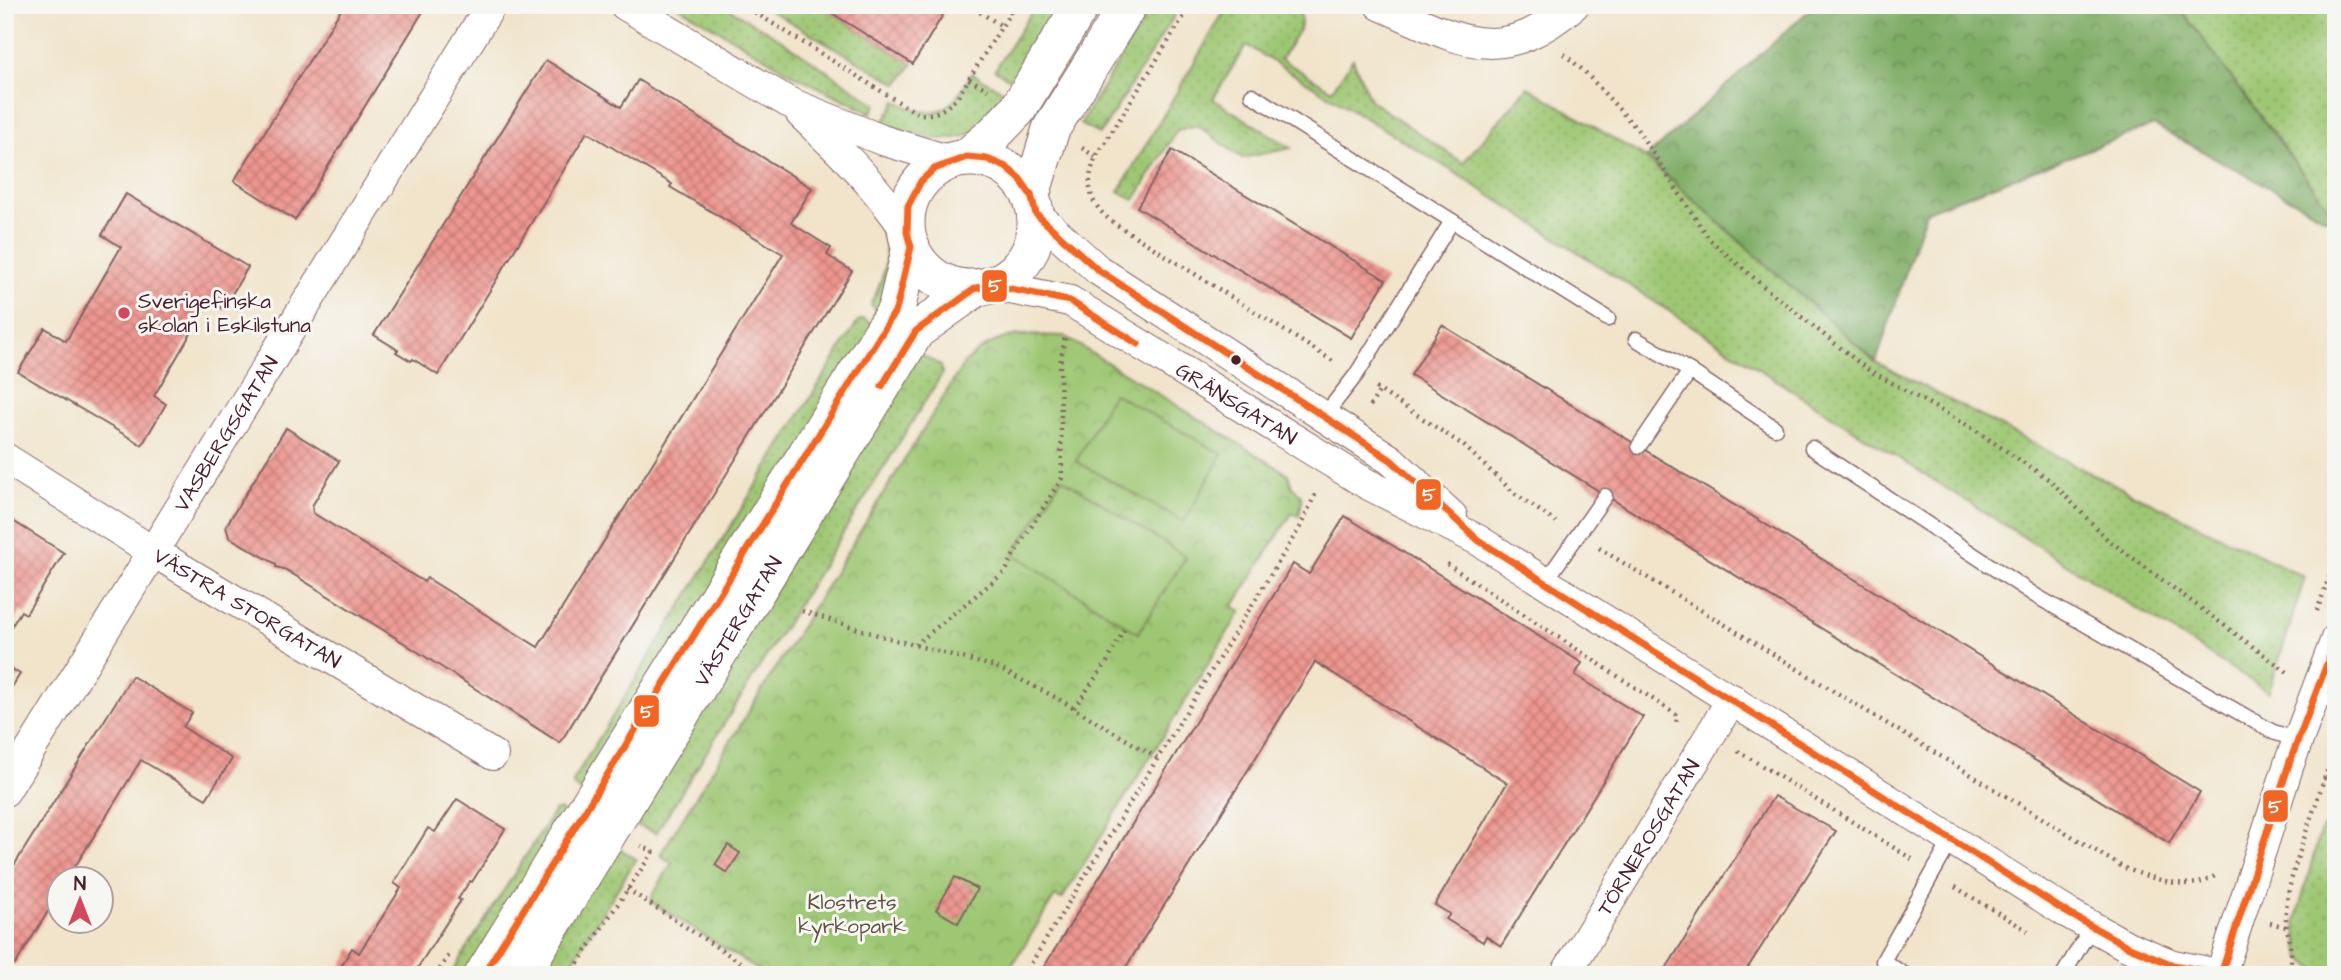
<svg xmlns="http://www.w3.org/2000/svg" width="2341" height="980" viewBox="0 0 2341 980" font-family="'Architects Daughter',sans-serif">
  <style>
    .grass { fill: url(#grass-dots); stroke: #74734f; stroke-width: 2 }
    .forest { fill: url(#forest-crowns); stroke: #646648; stroke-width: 2 }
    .park { fill: url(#park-crowns); stroke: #74734f; stroke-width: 2 }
    .garden { fill: #9ec773; stroke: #74734f; stroke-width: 2 }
    .building { fill: url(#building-cross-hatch) }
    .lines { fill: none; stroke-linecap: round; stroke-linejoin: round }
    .service-casing { stroke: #846463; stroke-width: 17 }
    .minor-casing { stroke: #846463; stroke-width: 32 }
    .tertiary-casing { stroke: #846463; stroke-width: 39 }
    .path { stroke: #846463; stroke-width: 4.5; stroke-dasharray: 2 5; stroke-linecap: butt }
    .service { stroke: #fff; stroke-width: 14 }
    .minor { stroke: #fff; stroke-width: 30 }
    .tertiary { stroke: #fff; stroke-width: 37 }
    .bus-1-casing { stroke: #f6f6f2; stroke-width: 12 }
    .bus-1 { stroke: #f26522; stroke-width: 7 }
    .poi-dot { fill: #d1495b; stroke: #f6f6f2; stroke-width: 2.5 }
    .bus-dot { fill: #4a1f2b; stroke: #f6f6f2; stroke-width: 2.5 }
    .labels { text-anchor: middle; stroke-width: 6; stroke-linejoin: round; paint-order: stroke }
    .poi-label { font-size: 21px; fill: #4a1f2b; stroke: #f6f6f2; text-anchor: start }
    .street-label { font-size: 21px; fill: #4a1f2b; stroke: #f6f6f2 }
    .park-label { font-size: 21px; fill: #635141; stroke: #f6f6f2 }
    .line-badge { stroke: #f6f6f2; stroke-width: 2.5 }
    .badge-label { font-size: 19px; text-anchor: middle; font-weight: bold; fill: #fff }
  </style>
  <defs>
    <pattern id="grass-dots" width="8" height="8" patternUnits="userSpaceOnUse" patternTransform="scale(1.75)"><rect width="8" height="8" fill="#9ec773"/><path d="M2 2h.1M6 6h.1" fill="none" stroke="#8aaa64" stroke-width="1.8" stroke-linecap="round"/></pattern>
    <pattern id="forest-crowns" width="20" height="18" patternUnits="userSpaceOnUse" patternTransform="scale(1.75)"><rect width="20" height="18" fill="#7eac65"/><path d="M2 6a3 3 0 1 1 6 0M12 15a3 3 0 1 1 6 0" fill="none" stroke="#698b53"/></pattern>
    <pattern id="park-crowns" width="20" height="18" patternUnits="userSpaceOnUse" patternTransform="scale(1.75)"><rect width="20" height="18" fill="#9ec773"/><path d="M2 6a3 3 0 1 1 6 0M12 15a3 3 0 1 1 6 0" fill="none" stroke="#8aaa64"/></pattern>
    <pattern id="building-cross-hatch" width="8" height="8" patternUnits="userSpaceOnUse" patternTransform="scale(1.75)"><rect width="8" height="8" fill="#ee9690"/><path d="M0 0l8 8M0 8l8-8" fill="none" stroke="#c37a76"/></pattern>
  </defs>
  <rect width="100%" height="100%" fill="#f6f6f2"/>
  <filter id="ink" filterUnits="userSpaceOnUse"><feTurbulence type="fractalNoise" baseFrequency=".0143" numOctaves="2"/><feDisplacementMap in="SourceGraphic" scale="14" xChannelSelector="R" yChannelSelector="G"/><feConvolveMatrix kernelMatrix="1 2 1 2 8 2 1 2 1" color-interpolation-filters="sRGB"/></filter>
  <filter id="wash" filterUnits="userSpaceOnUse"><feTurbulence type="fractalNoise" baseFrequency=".00686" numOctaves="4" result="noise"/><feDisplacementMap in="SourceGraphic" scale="28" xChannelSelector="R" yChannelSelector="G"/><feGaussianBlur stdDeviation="1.57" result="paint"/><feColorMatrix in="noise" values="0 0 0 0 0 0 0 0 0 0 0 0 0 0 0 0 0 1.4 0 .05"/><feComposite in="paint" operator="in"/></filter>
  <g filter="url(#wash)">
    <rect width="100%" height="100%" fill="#f1e4cb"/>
    <!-- grass -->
    <g class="grass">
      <polygon points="676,5 723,5 780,39 876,104 871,113 796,76"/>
      <polygon points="761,5 819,5 913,64 898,84"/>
      <polygon points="1036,5 1062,5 1017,83 995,70"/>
      <polygon points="1153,5 1181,5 1102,131 1099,134 1080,124"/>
      <polygon points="1228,5 1300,5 1301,26 1281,59 1332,90 1353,59 1370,100 1463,163 1528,87 1646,158 1876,362 2082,469 2305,577 2269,692 1813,404 1457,174 1246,45 1213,99 1291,148 1242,158 1197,125 1177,130 1135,200 1119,191"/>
      <polygon points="2183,5 2336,5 2336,218 2181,10"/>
      <path d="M972 73 1011 96C1001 105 982 129 970 134 942 145 909 135 883 123L896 101C938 123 950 111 972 73Z"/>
      <path d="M857 190C866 200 879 212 885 225 898 253 888 285 882 313L873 307 871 303C889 271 892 245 872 213 867 205 860 198 857 190Z"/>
      <polygon points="864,319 876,327 588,796 574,787 573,782 575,777 858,321"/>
      <polygon points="919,353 941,366 942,374 656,833 628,822"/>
      <polygon points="555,810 560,810 573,818 474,975 450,975"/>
      <polygon points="2336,816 2336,975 2321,975 2301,957 2295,924 2321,829"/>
      <polygon points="614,845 636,859 564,975 532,975"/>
    </g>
    <!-- forest -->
    <polygon class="forest" points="1815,5 2183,5 2182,11 2336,218 2336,224 2154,125 1926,211 1876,362 1646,158"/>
    <!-- park -->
    <path class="park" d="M1019 335 1064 336 1288 474 1292 487 1300 494 1302 500 1299 516 1292 513 1233 607 1241 611 1062 899 1055 896 1006 975H766L651 902 652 896 672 863 660 855 963 365C979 348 996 338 1019 335Z"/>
    <!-- garden -->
    <g class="garden">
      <polygon points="1113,393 1222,454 1184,522 1076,461"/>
      <polygon points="1062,478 1186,557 1138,633 1014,554"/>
    </g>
    <g id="blocks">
      <!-- building -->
      <g class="building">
        <polygon points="344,5 427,5 295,220 234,181"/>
        <polygon points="819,5 931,5 944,13 913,64"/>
        <polygon points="546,60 621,107 638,80 812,188 791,223 831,248 827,255 852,271 560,743 393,636 286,570 276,567 276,564 229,537 226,526 286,428 339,461 312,506 313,513 424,582 427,578 538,647 783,254 670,187 672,184 587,132 438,375 413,359 411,361 396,352 398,350 374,335"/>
        <polygon points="1172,150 1386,280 1351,338 1137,207"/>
        <polygon points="126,194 248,267 223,309 210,301 154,396 166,404 142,445 18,372 45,328 66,341 121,247 102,235"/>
        <polygon points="1442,325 2200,792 2169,843 1411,375"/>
        <polygon points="5,516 64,553 26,614 21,611 5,637"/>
        <polygon points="1345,516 1582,663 1575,675 1643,717 1501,946 1486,936 1483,942 1446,919 1450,914 1435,905 1507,783 1315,662 1121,975 1039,975 1293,564 1309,574"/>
        <polygon points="5,665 20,674 5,698"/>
        <polygon points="132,676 192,713 183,727 232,759 206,799 141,760 68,878 60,878 60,892 15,965 5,959 5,880"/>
        <polygon points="1774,796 1836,831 1743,975 1662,975"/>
        <polygon points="457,799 505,829 472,882 470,881 458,899 461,900 413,975 336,975 352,948 359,953 401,888 394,883 428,828 435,832"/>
        <polygon points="728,845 740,853 727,873 715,865"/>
        <polygon points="955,877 977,889 958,923 936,910"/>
      </g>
    </g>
  </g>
  <g filter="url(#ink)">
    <use href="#blocks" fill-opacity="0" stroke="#846463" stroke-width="2"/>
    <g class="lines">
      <!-- service casing -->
      <g class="service-casing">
        <g id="service">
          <polyline points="1252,95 1608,319"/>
          <polyline points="1636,339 1690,371 1775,428"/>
          <polyline points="1324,416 1356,375 1452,221"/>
          <polyline points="1639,446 1690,371"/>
          <polyline points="1812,448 2036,596 2273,732 2298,740"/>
          <polyline points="1545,582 1605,496"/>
          <polyline points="2315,696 2336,701"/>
          <polyline points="1905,975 1883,961 1952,839"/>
          <polyline points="2063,975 2092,926"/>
        </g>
      </g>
      <!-- minor casing -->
      <g class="minor-casing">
        <g id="minor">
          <polyline points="625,5 788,102 882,140 951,161"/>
          <path d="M1380 5C1460 40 1498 69 1574 5"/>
          <path d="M801 114C842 153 875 184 907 232"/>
          <polyline points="1036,214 1098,270 1391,460 1452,516"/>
          <path id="s1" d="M991 285 1070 301 1367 484 1478 540 2066 912 2127 946 2173 965 2222 975"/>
          <path id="s2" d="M5 458 152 551 493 755"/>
          <path id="s3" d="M5 791 491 5"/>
          <polyline points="2221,974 2289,764 2336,639"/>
          <path id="s4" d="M1565 975 1732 699"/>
        </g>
      </g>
      <!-- tertiary casing -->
      <g class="tertiary-casing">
        <g id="tertiary">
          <polyline points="967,157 994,134 1018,109 1081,5"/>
          <circle cx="971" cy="223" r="65"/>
          <polyline points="1031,195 1051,129 1128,5"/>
          <polyline points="483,975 896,310 911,247"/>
          <path id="s5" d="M521 975 916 331 976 288"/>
        </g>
      </g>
      <!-- path -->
      <g class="path">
        <path d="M743 5 918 114C936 116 945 109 957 98L1015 5"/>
        <polyline points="968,5 1002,26"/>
        <path d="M1191 5 1096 157C1084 185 1089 205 1114 223L1336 363"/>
        <polyline points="1564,54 1585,72 1637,129 1709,239 1769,291 1867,369 1972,428 2051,481 2107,539 2290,674"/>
        <polyline points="969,79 988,90"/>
        <polyline points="1082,148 1096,157"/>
        <polyline points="1376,388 1463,445 1514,493 1556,522"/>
        <polyline points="1370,406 1380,390"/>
        <path d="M1599 548 2124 868C2150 877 2193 895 2217 874"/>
        <polyline points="1447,564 1677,715 1676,725"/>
        <polyline points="802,611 881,636 996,667 1057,698 1157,758"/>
        <polyline points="2317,611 2336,558"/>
        <polyline points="915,645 1006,571 1014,554 1062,478 1060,364 1065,337"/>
        <polyline points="1074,708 1107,662 1126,626"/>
        <polyline points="1738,751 1912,859"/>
        <polyline points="2324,778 2336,783"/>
        <polyline points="1955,887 2028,931"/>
        <polyline points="627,889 760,975"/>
        <polyline points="2270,923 2286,927"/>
        <polyline points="436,975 451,952"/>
        <polyline points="570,975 653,852 641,846"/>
        <polyline points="1024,975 1300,527 1317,491"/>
        <path d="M2287 975C2298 955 2284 932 2286 911 2288 883 2298 858 2306 832 2316 803 2326 774 2336 744"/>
      </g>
      <!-- service -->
      <use href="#service" class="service"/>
      <!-- minor -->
      <use href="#minor" class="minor"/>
      <!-- tertiary -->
      <use href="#tertiary" class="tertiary"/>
      <!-- bus-1 casing -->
      <g class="bus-1-casing">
        <g id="bus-1">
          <polyline points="882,386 916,331 976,288 991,285 1070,301 1138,344"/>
          <polyline points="2221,974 2289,764 2336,640"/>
          <polyline points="483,975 896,310 911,247 907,232 908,206 921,181 934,169 967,157 987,159 1006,167 1020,179 1031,195 1036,214 1098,270 1391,460 1478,540 2066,912 2127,946 2173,965 2221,974"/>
        </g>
      </g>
      <!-- bus-1 -->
      <use href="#bus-1" class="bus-1"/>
    </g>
  </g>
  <!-- markers -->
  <circle class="poi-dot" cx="124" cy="313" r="7"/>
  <circle class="bus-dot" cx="1236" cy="360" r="6"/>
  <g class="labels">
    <!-- poi labels -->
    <g class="poi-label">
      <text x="138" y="308">Sverigefinska<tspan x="138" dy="24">skolan i Eskilstuna</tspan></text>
    </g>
    <!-- street labels -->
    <g class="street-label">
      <text dy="7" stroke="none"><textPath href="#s1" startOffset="276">GRÄNSGATAN</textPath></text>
      <text dy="7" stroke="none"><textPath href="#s3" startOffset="420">VASBERGSGATAN</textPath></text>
      <text dy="7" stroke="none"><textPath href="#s2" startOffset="285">VÄSTRA STORGATAN</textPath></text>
      <text dy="7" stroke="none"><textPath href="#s5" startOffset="415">VÄSTERGATAN</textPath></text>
      <text dy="7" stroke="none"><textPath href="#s4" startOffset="161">TÖRNEROSGATAN</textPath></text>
    </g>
    <!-- park labels -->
    <g class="park-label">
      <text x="852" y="909">Klostrets<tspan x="852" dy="24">kyrkopark</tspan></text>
    </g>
  </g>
  <g class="line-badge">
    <rect x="981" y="269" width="27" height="34" rx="7" fill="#f26522"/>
    <rect x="1415" y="478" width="27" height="33" rx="7" fill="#f26522"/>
    <rect x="633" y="694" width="27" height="34" rx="7" fill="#f26522"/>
    <rect x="2262" y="789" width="27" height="34" rx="7" fill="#f26522"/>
  </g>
  <g class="badge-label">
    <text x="995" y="292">5</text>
    <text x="1429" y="501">5</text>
    <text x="647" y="718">5</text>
    <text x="2275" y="813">5</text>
  </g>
  <!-- margin -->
  <rect width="2341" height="980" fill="none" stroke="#f6f6f2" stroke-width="28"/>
  <!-- north arrow -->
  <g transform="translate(80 900)"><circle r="33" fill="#f6f6f2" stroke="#b1a0a2" stroke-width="2"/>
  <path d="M0-5L12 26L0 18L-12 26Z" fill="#d1495b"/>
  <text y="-10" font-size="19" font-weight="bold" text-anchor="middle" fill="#4a1f2b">N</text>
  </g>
</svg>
